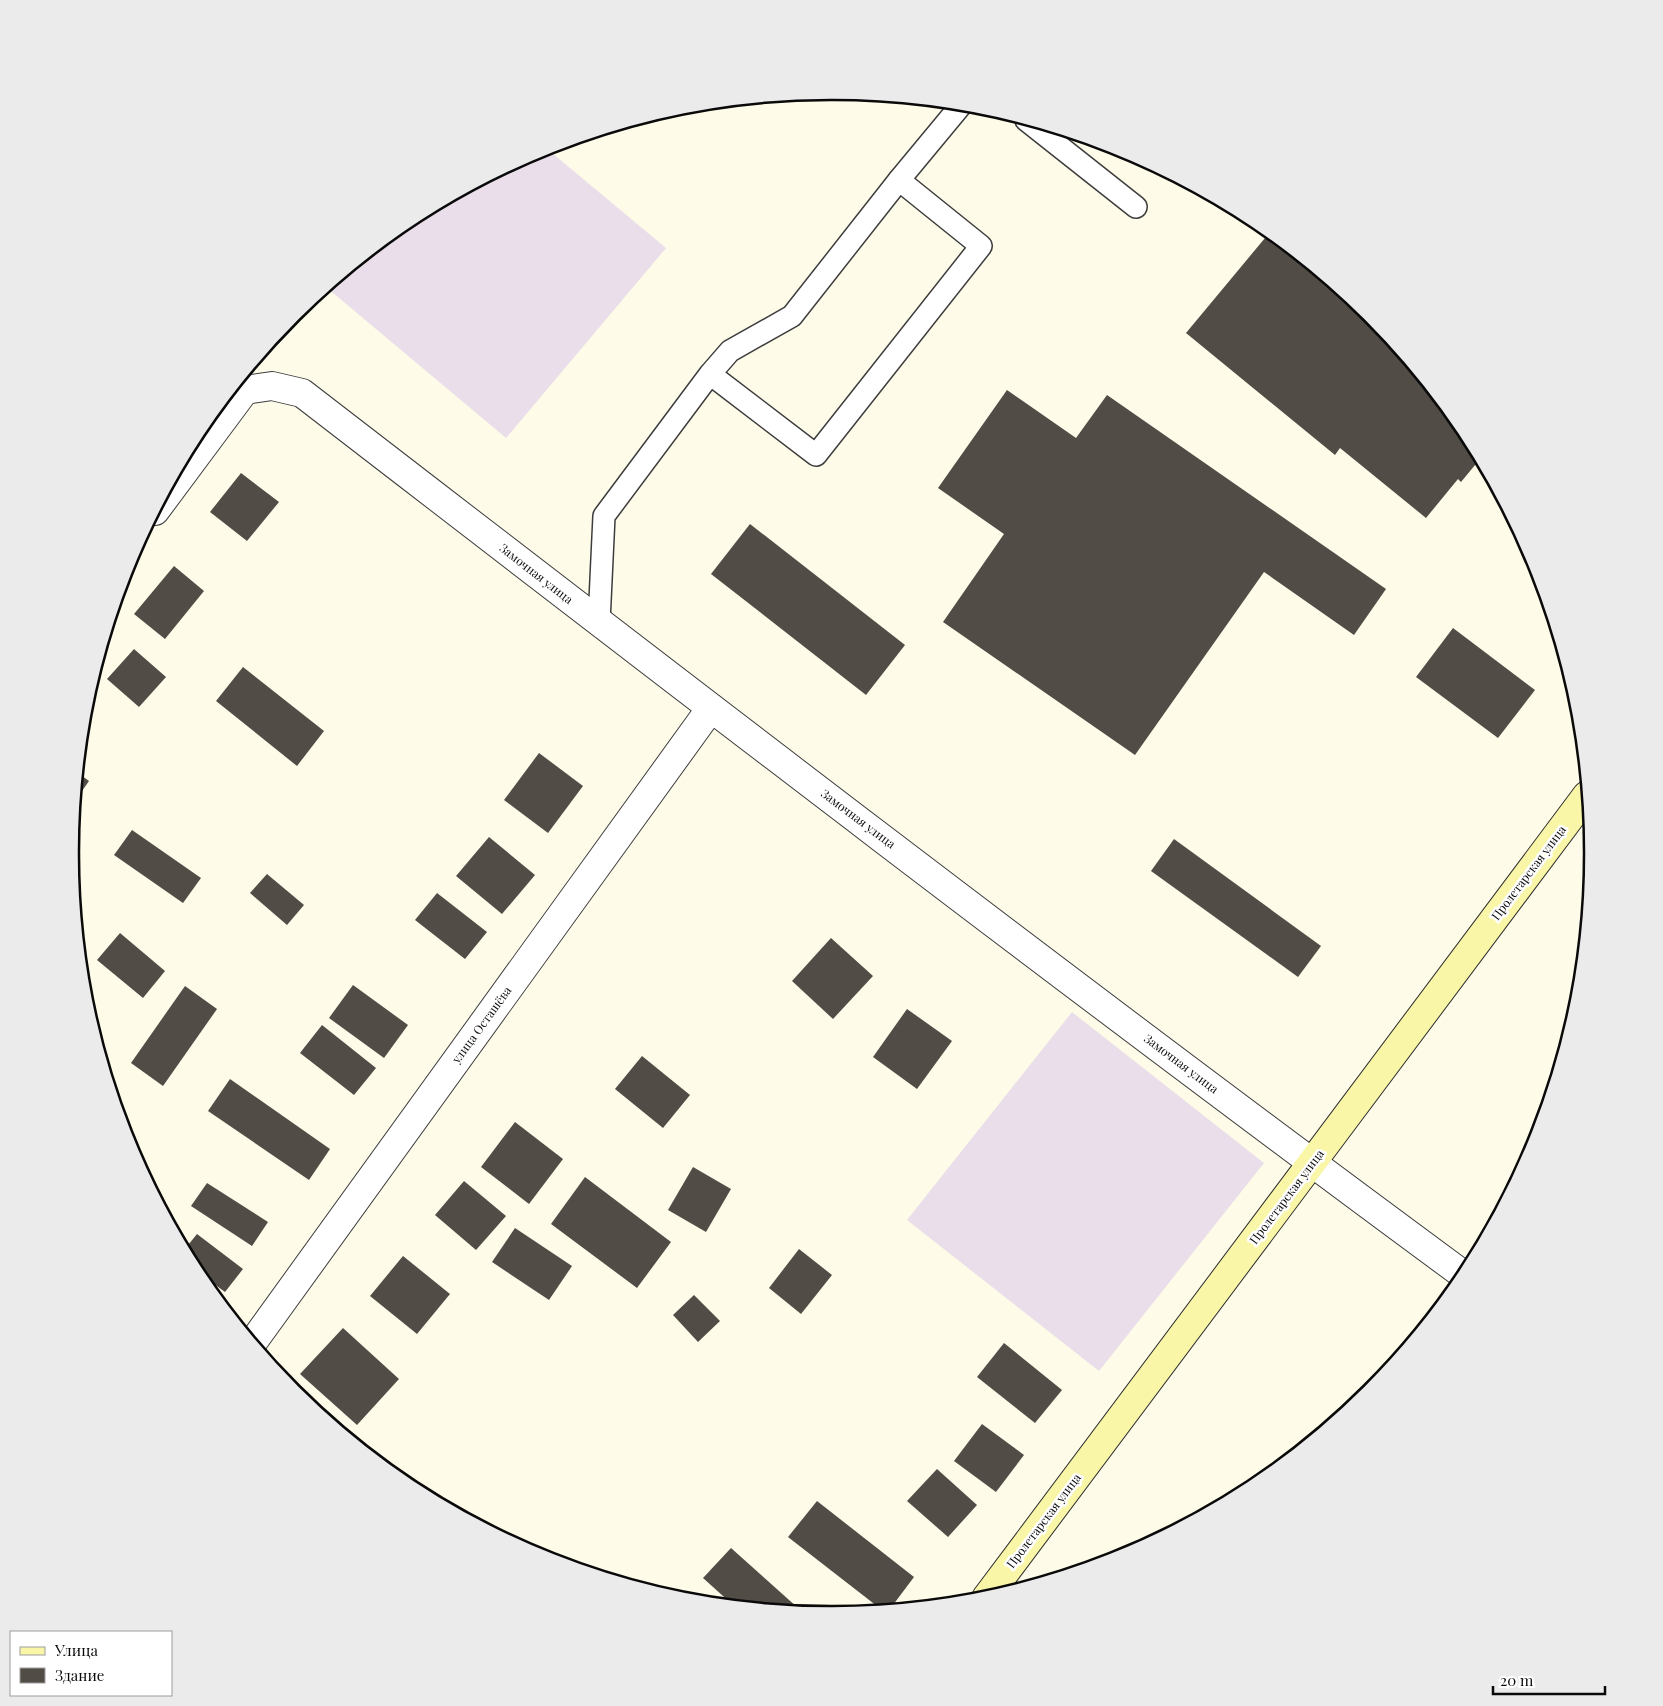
<svg xmlns="http://www.w3.org/2000/svg" width="1663" height="1706" viewBox="0 0 1663 1706" font-family="'Playfair Display',serif">
  <style>
    .industrial { fill: #e9dee9 }
    .building { fill: #524c47 }
    .lines { fill: none; stroke-linecap: round; stroke-linejoin: round }
    .lane-casing { stroke: #3d3d3d; stroke-width: 24 }
    .street-casing { stroke: #3d3d3d; stroke-width: 30 }
    .secondary-casing { stroke: #2c2c2c; stroke-width: 30 }
    .lane { stroke: #fff; stroke-width: 21 }
    .street { stroke: #fff; stroke-width: 28 }
    .secondary { stroke: #faf6a8; stroke-width: 28 }
    .labels { text-anchor: middle; stroke-width: 5; stroke-linejoin: round; paint-order: stroke }
    .street-label { font-size: 12px; fill: #0a0a0a; stroke: #fff }
    .rim { fill: none; stroke: #0a0a0a; stroke-width: 2.5 }
  </style>
  <rect width="100%" height="100%" fill="#fefbe9"/>
  <!-- industrial -->
  <g class="industrial">
    <polygon points="546,148 666,248 506,438 326,287 409,220"/>
    <polygon points="1072,1012 1264,1163 1099,1371 907,1220"/>
  </g>
  <!-- building -->
  <g class="building">
    <polygon points="1270,232 1370,315 1408,361 1406,365 1422,378 1465,430 1480,459 1461,482 1458,479 1426,518 1340,448 1335,455 1186,333"/>
    <polygon points="1007,390 1076,438 1107,395 1386,589 1354,635 1264,572 1135,755 943,622 1004,534 938,488"/>
    <polygon points="241,473 279,502 247,541 210,512"/>
    <polygon points="750,524 905,645 866,695 711,574"/>
    <polygon points="174,566 204,591 165,639 134,614"/>
    <polygon points="1453,628 1535,690 1498,738 1416,677"/>
    <polygon points="134,649 166,677 139,707 107,679"/>
    <polygon points="243,667 324,731 297,766 216,701"/>
    <polygon points="539,753 583,786 548,833 504,800"/>
    <polygon points="78,773 89,781 75,801 77,783"/>
    <polygon points="132,830 201,878 183,903 114,855"/>
    <polygon points="489,837 535,875 502,914 456,876"/>
    <polygon points="1174,839 1321,946 1298,977 1151,871"/>
    <polygon points="267,874 304,905 287,925 250,893"/>
    <polygon points="437,893 487,932 465,959 415,920"/>
    <polygon points="120,933 165,971 143,998 97,960"/>
    <polygon points="831,938 873,976 833,1019 792,981"/>
    <polygon points="353,985 408,1025 384,1058 329,1018"/>
    <polygon points="185,986 217,1009 163,1086 131,1063"/>
    <polygon points="907,1009 952,1041 917,1089 873,1057"/>
    <polygon points="322,1025 376,1068 354,1095 300,1053"/>
    <polygon points="642,1056 690,1095 663,1128 615,1089"/>
    <polygon points="230,1079 330,1149 309,1180 208,1111"/>
    <polygon points="515,1122 563,1159 529,1204 481,1167"/>
    <polygon points="693,1167 731,1189 706,1232 668,1210"/>
    <polygon points="585,1177 671,1242 637,1288 551,1224"/>
    <polygon points="464,1181 506,1216 476,1250 435,1215"/>
    <polygon points="207,1183 268,1222 252,1246 191,1206"/>
    <polygon points="515,1228 572,1266 549,1300 492,1262"/>
    <polygon points="197,1234 243,1269 225,1292 194,1269 184,1250"/>
    <polygon points="799,1249 832,1275 801,1314 769,1288"/>
    <polygon points="403,1256 450,1294 417,1334 370,1296"/>
    <polygon points="694,1295 720,1321 698,1342 673,1315"/>
    <polygon points="343,1328 399,1379 357,1425 300,1374"/>
    <polygon points="1004,1343 1062,1390 1035,1423 977,1377"/>
    <polygon points="982,1424 1024,1455 996,1492 954,1461"/>
    <polygon points="937,1469 977,1505 948,1537 907,1501"/>
    <polygon points="817,1501 914,1577 890,1609 882,1610 788,1537"/>
    <polygon points="731,1548 798,1608 795,1611 733,1605 703,1578"/>
  </g>
  <g class="lines">
    <!-- lane casing -->
    <g class="lane-casing">
      <g id="lane">
        <polyline points="1026,120 1136,207"/>
        <polyline points="899,180 962,104"/>
        <polyline points="599,622 604,516 710,374 730,351 792,316 899,180 981,246 816,455 710,374"/>
      </g>
    </g>
    <!-- street casing -->
    <g class="street-casing">
      <g id="street">
        <path d="M155 511 245 390 272 386 302 393C687 690 1073 987 1465 1276"/>
        <polyline points="253,1342 711,708"/>
      </g>
    </g>
    <!-- secondary casing -->
    <g class="secondary-casing">
      <polyline id="secondary" points="986,1598 1587,795"/>
    </g>
    <!-- lane -->
    <use href="#lane" class="lane"/>
    <!-- street -->
    <use href="#street" class="street"/>
    <!-- secondary -->
    <use href="#secondary" class="secondary"/>
  </g>
  <g class="labels">
    <!-- street labels -->
    <g class="street-label">
      <text transform="translate(536 574) rotate(38)" y="4">Замочная улица</text>
      <text transform="translate(858 819) rotate(37)" y="4">Замочная улица</text>
      <text transform="translate(1529 873) rotate(-53)" y="4">Пролетарская улица</text>
      <text transform="translate(482 1025) rotate(-54)" y="4">улица Осташёва</text>
      <text transform="translate(1181 1064) rotate(37)" y="4">Замочная улица</text>
      <text transform="translate(1287 1197) rotate(-53)" y="4">Пролетарская улица</text>
      <text transform="translate(1044 1521) rotate(-53)" y="4">Пролетарская улица</text>
    </g>
  </g>
  <!-- crop -->
  <path d="M0 0H1663V1706H0ZM831 100H832A752 752 0 0 1 1584 852V854A752 752 0 0 1 832 1606H831A752 752 0 0 1 79 854V852A752 752 0 0 1 831 100Z" fill="#ebebeb" fill-rule="evenodd"/>
  <path class="rim" d="M831 100H832A752 752 0 0 1 1584 852V854A752 752 0 0 1 832 1606H831A752 752 0 0 1 79 854V852A752 752 0 0 1 831 100Z"/>
  <!-- legend -->
  <rect x="10" y="1631" width="162" height="65" fill="#ffffff" stroke="#9d9d9d"/>
  <rect x="20" y="1647" width="25" height="8" fill="#faf6a8" stroke="#9d9d9d"/>
  <text x="55" y="1656" font-size="15" fill="#0a0a0a">Улица</text>
  <rect x="20" y="1668" width="25" height="15" fill="#524c47" stroke="#9d9d9d"/>
  <text x="55" y="1681" font-size="15" fill="#0a0a0a">Здание</text>
  <!-- scale -->
  <path d="M1493 1686v8h112v-8" fill="none" stroke="#0a0a0a" stroke-width="2.5"/>
  <text x="1500" y="1686" font-size="15" fill="#0a0a0a" stroke="#ffffff" stroke-width="4" paint-order="stroke">20 m</text>
</svg>
